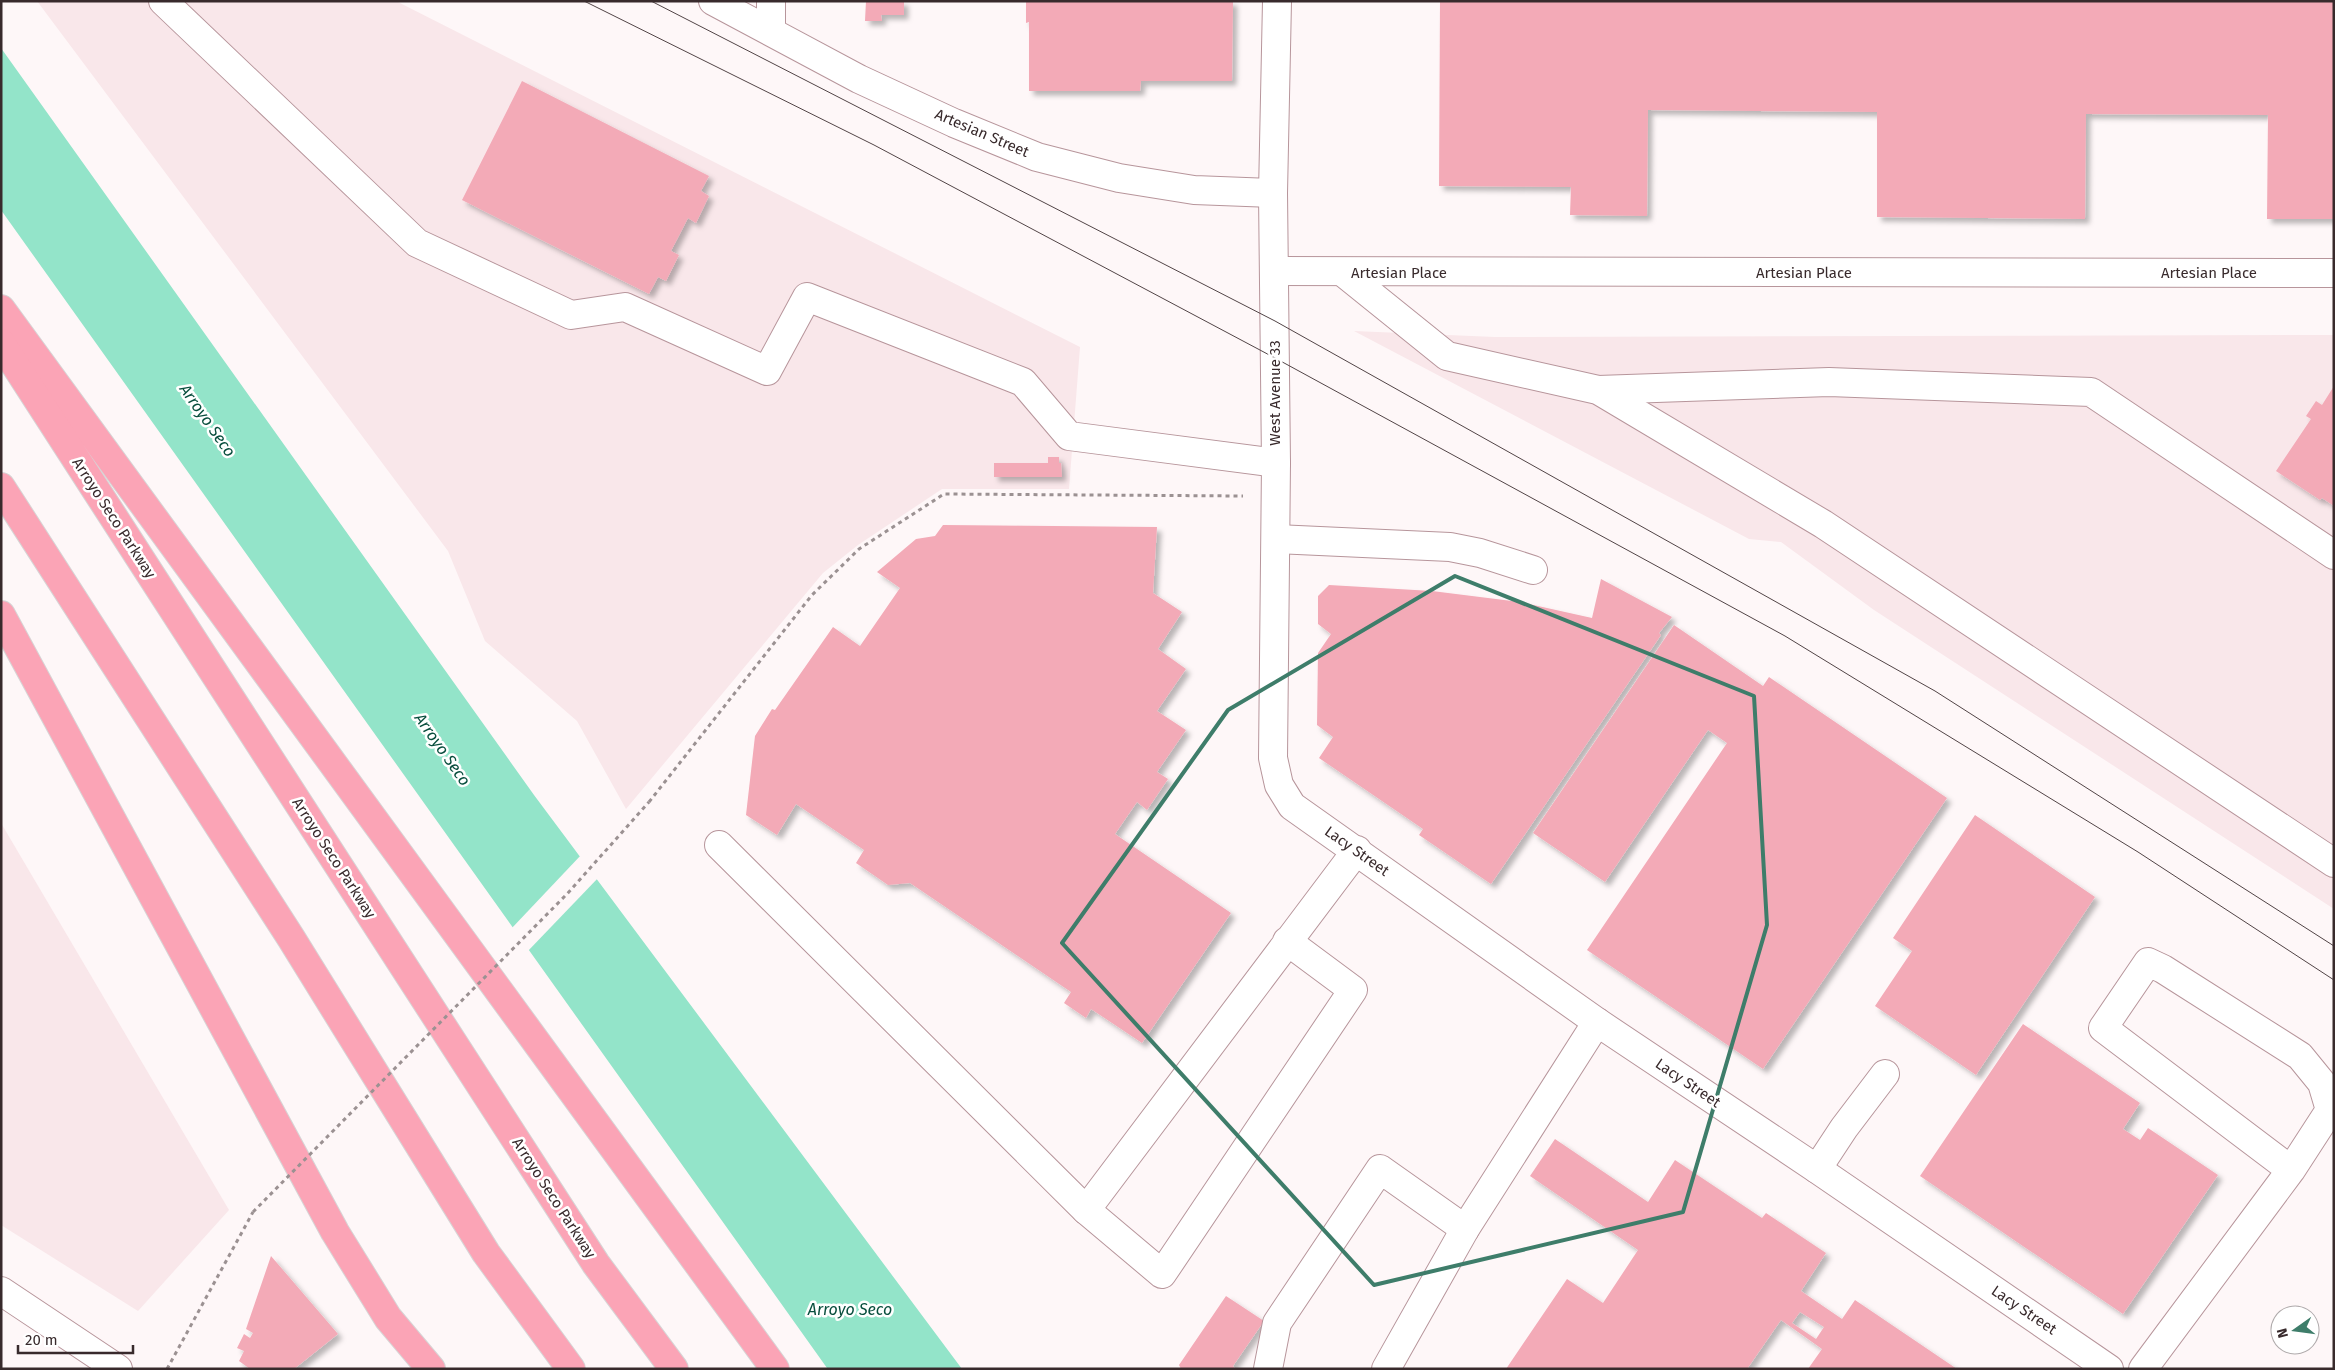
<svg xmlns="http://www.w3.org/2000/svg" width="2335" height="1370" viewBox="0 0 2335 1370" font-family="'Fira Sans',sans-serif">
  <style>
    .built { fill: #f9e7ea }
    .water { fill: #93e4c9 }
    .pier { fill: #fef7f8 }
    .building { fill: #f3aab7; fill-rule: evenodd; filter: url(#shadow) }
    .lines { fill: none; stroke-linecap: round; stroke-linejoin: round }
    .minor-casing { stroke: #b7959b; stroke-width: 30 }
    .highway-casing { stroke: #d7d4d5; stroke-width: 30 }
    .path { stroke: #9b9192; stroke-width: 3; stroke-dasharray: 4 4; stroke-linecap: butt }
    .minor { stroke: #fff; stroke-width: 28 }
    .highway { stroke: #fba4b6; stroke-width: 28 }
    .tram { stroke: #514446; stroke-width: 1 }
    .path-bridge { stroke: #9b9192; stroke-width: 3; stroke-dasharray: 4 4; stroke-linecap: butt }
    .marked { fill: none; stroke: #3e7d6a; stroke-width: 4; stroke-linejoin: round }
    .labels { text-anchor: middle; stroke-width: 5; stroke-linejoin: round; paint-order: stroke }
    .street-label { font-size: 15px; fill: #382a2c; stroke: #fff }
    .water-label { font-size: 16px; font-style: italic; fill: #094f3e; stroke: #fff }
  </style>
  <defs>
    <filter id="shadow"><feDropShadow dx="4.5" dy="4.5" stdDeviation="2.5" flood-color="#0004"/></filter>
  </defs>
  <rect width="100%" height="100%" fill="#fef7f8"/>
  <!-- built -->
  <g class="built">
    <polygon points="37,1 396,1 1080,347 1069,489 942,489 858,545 823,573 626,809 577,721 485,641 448,551"/>
    <polygon points="1354,331 1495,337 2334,335 2334,909 1874,610 1781,542 1749,539"/>
    <polygon points="1,823 229,1210 138,1311 1,1225"/>
  </g>
  <!-- water -->
  <polygon class="water" points="1,48 534,795 962,1369 827,1368 1,210"/>
  <!-- pier -->
  <polygon class="pier" points="582,854 599,877 527,952 511,929"/>
  <!-- building -->
  <g class="building">
    <polygon points="866,1 904,1 904,15 881,15 882,21 865,21"/>
    <polygon points="1026,1 1233,1 1232,81 1141,81 1140,91 1029,91 1029,22 1026,23"/>
    <polygon points="1440,1 2334,1 2334,219 2267,219 2268,115 2086,114 2085,219 1877,217 1877,112 1648,110 1647,216 1570,215 1571,187 1439,186"/>
    <polygon points="522,81 709,176 701,191 709,196 696,223 688,218 671,251 679,255 666,281 658,277 649,294 462,200"/>
    <polygon points="2334,386 2334,506 2322,498 2320,500 2276,471 2311,419 2306,416 2316,401 2322,405"/>
    <polygon points="1048,457 1059,457 1059,463 1061,463 1062,477 994,477 994,463 1048,463"/>
    <polygon points="943,525 1157,527 1153,593 1182,612 1158,649 1186,669 1157,711 1186,730 1157,772 1168,779 1147,810 1137,802 1115,834 1231,913 1142,1043 1091,1009 1086,1018 1064,1003 1071,992 910,883 888,885 856,863 864,850 796,804 777,835 746,815 755,736 772,709 775,710 833,627 860,646 900,588 877,572 916,539 935,536"/>
    <polygon points="1601,579 1672,617 1659,633 1661,635 1491,884 1419,835 1423,829 1319,758 1333,737 1317,725 1318,653 1331,634 1318,624 1318,596 1329,585 1432,591 1520,602 1592,618"/>
    <polygon points="1674,625 1763,686 1769,677 1947,798 1763,1069 1587,950 1727,743 1708,730 1605,882 1533,833"/>
    <polygon points="1975,815 2095,897 1976,1075 1875,1006 1912,951 1893,938"/>
    <polygon points="2023,1024 2140,1103 2123,1129 2140,1140 2148,1128 2218,1175 2123,1314 1920,1176"/>
    <path d="M1555 1139 1648 1202 1675 1160 1762 1218 1766 1213 1826 1253 1801 1291 1842 1319 1855 1300 1957 1369H1808L1822 1349 1781 1320 1747 1369H1506L1567 1279 1603 1303 1638 1250 1530 1176ZM1800 1312 1824 1327 1816 1339 1792 1323Z"/>
    <polygon points="271,1256 338,1334 294,1369 250,1369 239,1361 244,1351 237,1348 244,1334 250,1338 253,1333 246,1329"/>
    <polygon points="1226,1296 1264,1321 1233,1366 1235,1369 1181,1369 1179,1365"/>
  </g>
  <g class="lines">
    <!-- minor casing -->
    <g class="minor-casing">
      <g id="minor">
        <polyline points="163,1 417,243 571,315 625,307 767,371 807,297 1023,382 1069,436 1276,463"/>
        <polyline points="713,1 859,79 954,123 1037,157 1119,178 1194,190 1273,193"/>
        <polyline points="1277,1 1273,193 1276,463 1273,758 1279,785 1292,806 1597,1022 1817,1169 2109,1369"/>
        <polyline points="771,31 771,1"/>
        <polyline points="1274,271 2334,273"/>
        <polyline points="1344,273 1447,356 1598,390 1823,524 2334,863"/>
        <polyline points="1598,390 1829,382 2091,392 2334,555"/>
        <polyline points="1276,539 1450,547 1480,553 1533,570"/>
        <polyline points="719,845 1086,1210"/>
        <polyline points="1287,941 1353,990 1162,1274 1086,1210 1357,850"/>
        <polyline points="1817,1169 1844,1128 1885,1074"/>
        <polyline points="1,1291 118,1369"/>
        <polyline points="1268,1369 1277,1323 1380,1169 1465,1229"/>
        <polyline points="1386,1369 1465,1229 1597,1022"/>
        <polyline points="2143,1369 2291,1170 2330,1110 2322,1083 2300,1056 2163,969 2148,962 2103,1028 2291,1170"/>
      </g>
    </g>
    <!-- highway casing -->
    <g class="highway-casing">
      <g id="highway">
        <polyline points="1,309 775,1369"/>
        <polyline points="1,343 596,1264 674,1369"/>
        <polyline points="1,487 291,938 486,1253 571,1369"/>
        <polyline points="1,615 335,1232 388,1318 431,1369"/>
      </g>
    </g>
    <!-- path -->
    <g class="path">
      <polyline points="649,802 812,595 859,549 944,494 1243,496"/>
      <polyline points="167,1369 253,1212"/>
    </g>
    <!-- minor -->
    <use href="#minor" class="minor"/>
    <!-- highway -->
    <use href="#highway" class="highway"/>
    <!-- tram -->
    <g class="tram">
      <polyline points="584,1 874,145 1275,358 1785,636 2138,852 2334,980"/>
      <polyline points="651,1 1275,321 1935,691 2334,946"/>
    </g>
    <!-- path-bridge -->
    <polyline class="path-bridge" points="253,1212 567,894 649,802"/>
  </g>
  <!-- marked area -->
  <path class="marked" d="M1455 576 1754 696 1767 925 1683 1212 1374 1285 1062 943 1228 710Z"/>
  <g class="labels">
    <!-- street labels -->
    <g class="street-label">
      <text transform="translate(982 133) rotate(23)" y="5">Artesian Street</text>
      <text x="1399" y="278">Artesian Place</text>
      <text x="1804" y="278">Artesian Place</text>
      <text x="2209" y="278">Artesian Place</text>
      <text transform="translate(1275 393) rotate(-90)" y="5">West Avenue 33</text>
      <text transform="translate(114 518) rotate(57)" y="5">Arroyo Seco Parkway</text>
      <text transform="translate(1357 851) rotate(35)" y="5">Lacy Street</text>
      <text transform="translate(334 858) rotate(57)" y="5">Arroyo Seco Parkway</text>
      <text transform="translate(1688 1083) rotate(34)" y="5">Lacy Street</text>
      <text transform="translate(554 1198) rotate(57)" y="5">Arroyo Seco Parkway</text>
      <text transform="translate(2024 1310) rotate(34)" y="5">Lacy Street</text>
    </g>
    <!-- water labels -->
    <g class="water-label">
      <text transform="translate(208 420) rotate(55)" y="6">Arroyo Seco</text>
      <text transform="translate(443 749) rotate(55)" y="6">Arroyo Seco</text>
      <text x="850" y="1315">Arroyo Seco</text>
    </g>
  </g>
  <!-- border -->
  <rect width="2335" height="1370" fill="none" stroke="#382a2c" stroke-width="5"/>
  <!-- north arrow -->
  <g transform="translate(2295 1330) rotate(256)"><circle r="24" fill="#ffffff" stroke="#afaaab"/>
  <path d="M0-4L9 19L0 12L-9 19Z" fill="#3e7d6a"/>
  <text y="-8" font-size="14" font-weight="bold" text-anchor="middle" fill="#382a2c">N</text>
  </g>
  <!-- scale -->
  <path d="M18 1345v8h115v-8" fill="none" stroke="#382a2c" stroke-width="2.5"/>
  <text x="25" y="1345" font-size="15" fill="#382a2c" stroke="#ffffff" stroke-width="4" paint-order="stroke">20 m</text>
</svg>
